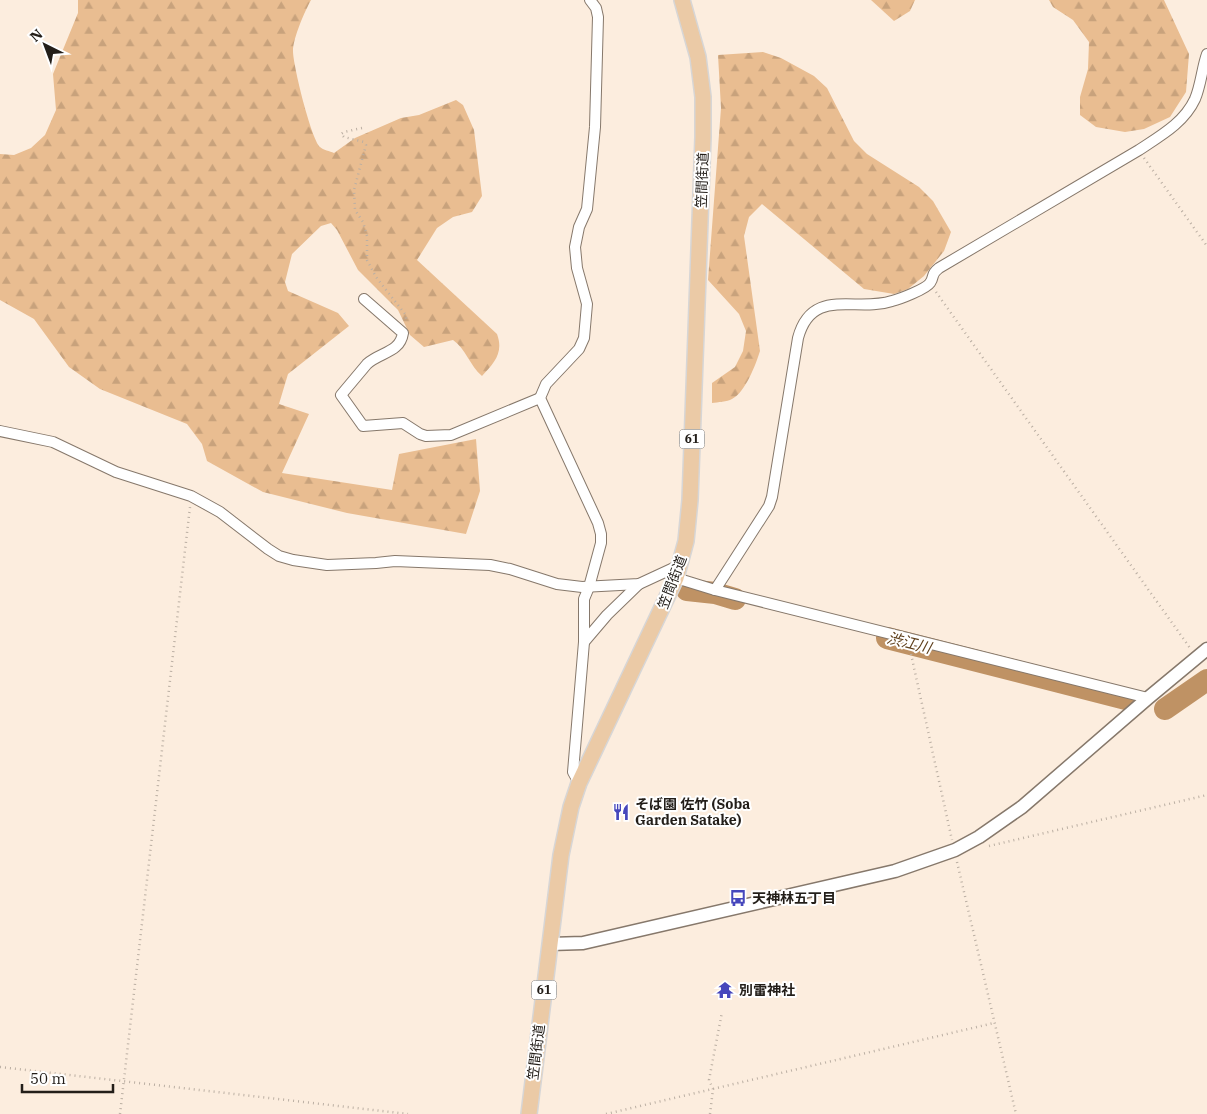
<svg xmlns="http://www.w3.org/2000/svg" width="1207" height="1114" viewBox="0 0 1207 1114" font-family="'IBM Plex Serif','Noto Sans JP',serif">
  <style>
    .forest { fill: url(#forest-firs) }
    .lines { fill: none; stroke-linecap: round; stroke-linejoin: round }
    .river { stroke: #bf9264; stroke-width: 22 }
    .minor-casing { stroke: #86786b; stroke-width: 12 }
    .tertiary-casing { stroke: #86786b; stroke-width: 15 }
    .primary-casing { stroke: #d7d6d6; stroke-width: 18 }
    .path { stroke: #bbafa3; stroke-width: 2.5; stroke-dasharray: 1 4; stroke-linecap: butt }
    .minor { stroke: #fff; stroke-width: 10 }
    .tertiary { stroke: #fff; stroke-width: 12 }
    .primary { stroke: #ebcaa6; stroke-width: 15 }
    .labels { text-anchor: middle; stroke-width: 4; stroke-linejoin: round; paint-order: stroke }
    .shield { fill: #fff; stroke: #65625e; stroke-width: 1 }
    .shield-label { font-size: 12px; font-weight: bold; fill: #231e19 }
    .street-label { font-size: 14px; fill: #231e19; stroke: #fff }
    .poi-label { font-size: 14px; font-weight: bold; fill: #231e19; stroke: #fff; text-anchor: start }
    .water-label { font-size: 15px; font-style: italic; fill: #5e3e1a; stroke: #fff }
  </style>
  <defs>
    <pattern id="forest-firs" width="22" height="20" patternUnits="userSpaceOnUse" patternTransform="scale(1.25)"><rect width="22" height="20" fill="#e9bd91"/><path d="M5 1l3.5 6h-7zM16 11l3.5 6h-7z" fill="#c8a27c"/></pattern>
  </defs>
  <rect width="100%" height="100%" fill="#fcedde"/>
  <!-- forest -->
  <g class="forest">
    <path d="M78 0H311C305 11 293 38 293 51 293 65 311 138 320 147 323 150 330 151 334 153L355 138 401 118 419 115 456 100 463 105 474 130 482 196 472 212 453 217 437 228 417 260 497 334C504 353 494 363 482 376 470 366 466 349 453 340L424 347 410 335 398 310 358 270 337 230 331 223 321 226 292 254 285 282 288 291 338 313 349 326 288 374 279 404 309 414 282 473 392 490 399 454 476 439 480 491 466 534 347 513 263 492 207 461 202 444 187 424 100 389 69 367 34 319 0 300V154L14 155 31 148 45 135 56 110 53 74 78 13Z"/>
    <polygon points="871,0 915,0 910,11 894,21"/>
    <polygon points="1049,0 1164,0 1189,54 1186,92 1170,117 1144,129 1125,132 1096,127 1080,115 1080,97 1088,69 1089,42 1073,20 1053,7"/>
    <path d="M763 52 781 58 814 76 827 88 854 141 867 154 919 187 933 201 951 232 944 251 924 276 908 289 894 294 864 289 762 204 749 217 744 236 760 351C756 364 745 393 732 399 727 402 718 402 712 403V383L735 367 743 351 746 331 739 314 708 280 721 108 718 55Z"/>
  </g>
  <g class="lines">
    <!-- river -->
    <g class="river">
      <polyline points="687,590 715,593 735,599"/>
      <polyline points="887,638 1130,700"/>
      <polyline points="1165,709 1207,680"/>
    </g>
    <!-- minor casing -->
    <g class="minor-casing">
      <g id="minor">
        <path d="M364 299 403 333C400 353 380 352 367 364L341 395 363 426 403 423 420 434 426 436 451 435 540 398"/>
        <polyline points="0,431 53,442 116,472 191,496 220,512 268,549 279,556 293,560 327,565 376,563 395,561 490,565 510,569 557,584 582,587 639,584 680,565"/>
        <polyline points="676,578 715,590 1148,698"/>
        <path d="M715 590 769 506 772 497 798 338C812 286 856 313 892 301 900 299 926 289 930 283 935 276 930 275 939 268L1139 150C1160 136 1184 123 1195 99 1201 85 1202 68 1207 54"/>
        <polyline points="584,642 607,615 639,584"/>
        <polyline points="579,783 573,772 584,642 584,599 589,587 601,543 601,534 598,523 540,398 546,384 579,349 584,338 587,304 577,268 575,247 579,227 587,209 595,127 598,17 596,8 590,0"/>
      </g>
    </g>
    <!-- tertiary casing -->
    <g class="tertiary-casing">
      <polyline id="tertiary" points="550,944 583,943 895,871 955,850 979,837 1022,807 1148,698 1207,649"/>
    </g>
    <!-- primary casing -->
    <g class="primary-casing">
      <polyline id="primary" points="529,1114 561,855 571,807 579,783 676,578 686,541 690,500 703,137 703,97 698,57 682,0"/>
    </g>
    <!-- path -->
    <g class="path">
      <polyline points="362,128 344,132 341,134 344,137 364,142 366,145 354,190 355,210 363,222 367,236 367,260 376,277 405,314 407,322"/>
      <polyline points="1144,158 1207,246"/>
      <polyline points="936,292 1190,648"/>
      <polyline points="911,654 952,840"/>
      <polyline points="989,846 1207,795"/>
      <polyline points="957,862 1016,1114"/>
      <polyline points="0,1067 408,1114"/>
      <polyline points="120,1114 190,507"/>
      <polyline points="606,1114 994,1023"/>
      <polyline points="710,1114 713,1089 709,1080 722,1012"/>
    </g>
    <!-- minor -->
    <use href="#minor" class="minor"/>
    <!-- tertiary -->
    <use href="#tertiary" class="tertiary"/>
    <!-- primary -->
    <use href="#primary" class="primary"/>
  </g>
  <!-- icons -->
  <defs>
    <g id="restaurant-bare" transform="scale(1.35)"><path d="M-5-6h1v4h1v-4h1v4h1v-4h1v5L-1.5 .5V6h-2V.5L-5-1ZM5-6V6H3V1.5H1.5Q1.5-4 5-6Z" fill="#4647bc" stroke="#fff" stroke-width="2.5" paint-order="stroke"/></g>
    <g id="bus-bare" transform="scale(1.35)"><path d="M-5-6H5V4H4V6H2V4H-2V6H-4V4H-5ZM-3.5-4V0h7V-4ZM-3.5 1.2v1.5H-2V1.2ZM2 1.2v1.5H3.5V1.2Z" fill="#4647bc" stroke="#fff" stroke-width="2.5" paint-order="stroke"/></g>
    <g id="temple-bare" transform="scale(1.35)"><path d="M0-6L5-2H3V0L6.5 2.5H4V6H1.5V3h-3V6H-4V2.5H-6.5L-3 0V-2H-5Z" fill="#4647bc" stroke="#fff" stroke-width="2.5" paint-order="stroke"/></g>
  </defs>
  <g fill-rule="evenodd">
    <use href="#restaurant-bare" x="621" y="812"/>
    <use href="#bus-bare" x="738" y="898"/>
    <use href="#temple-bare" x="725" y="990"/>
  </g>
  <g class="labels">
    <!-- shield labels -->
    <g class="shield">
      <rect x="679.5" y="429.5" width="25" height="19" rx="4"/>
      <rect x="531.5" y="980.5" width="25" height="19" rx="4"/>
    </g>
    <g class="shield-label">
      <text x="692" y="443">61</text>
      <text x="544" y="994">61</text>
    </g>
    <!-- street labels -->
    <g class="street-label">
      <text transform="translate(702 180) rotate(-88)" y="5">笠間街道</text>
      <text transform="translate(672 582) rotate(-69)" y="5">笠間街道</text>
      <text transform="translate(536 1052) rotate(-83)" y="5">笠間街道</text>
    </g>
    <!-- poi labels -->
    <g class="poi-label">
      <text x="635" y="809">そば園 佐竹 (Soba<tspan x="635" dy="16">Garden Satake)</tspan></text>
      <text x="752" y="903">天神林五丁目</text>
      <text x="739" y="995">別雷神社</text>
    </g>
    <!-- water labels -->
    <g class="water-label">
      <text transform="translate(909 643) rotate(14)" y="5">渋江川</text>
    </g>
  </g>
  <!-- north arrow -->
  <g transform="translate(45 45) rotate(318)" stroke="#ffffff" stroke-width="4" paint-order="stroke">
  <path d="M0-4L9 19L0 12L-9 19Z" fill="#231e19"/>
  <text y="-8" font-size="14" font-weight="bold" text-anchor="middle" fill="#231e19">N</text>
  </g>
  <!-- scale -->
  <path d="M22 1084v8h91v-8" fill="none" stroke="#231e19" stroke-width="2.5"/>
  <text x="30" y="1084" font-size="15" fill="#231e19" stroke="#ffffff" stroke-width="4" paint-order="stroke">50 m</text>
</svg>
